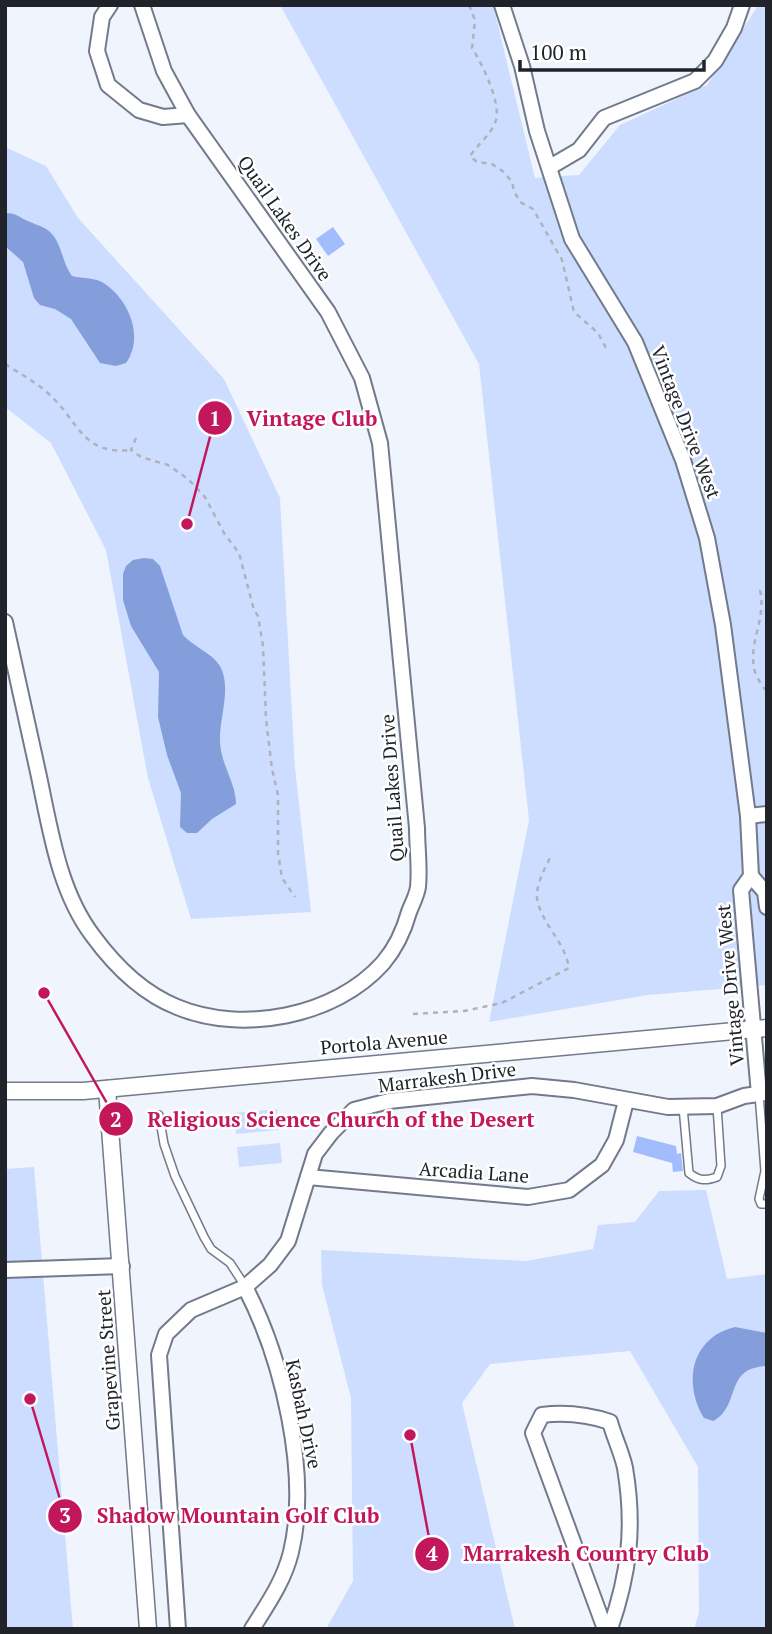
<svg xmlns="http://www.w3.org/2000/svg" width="772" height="1634" viewBox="0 0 772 1634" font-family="'PT Serif',serif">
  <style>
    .green { fill: #cdddff }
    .water { fill: #849edc }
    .building { fill: #a2bdfd }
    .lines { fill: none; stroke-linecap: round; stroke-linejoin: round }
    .service-casing { stroke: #727a8b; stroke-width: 10 }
    .minor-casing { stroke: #727a8b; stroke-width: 18 }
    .tertiary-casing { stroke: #727a8b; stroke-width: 19 }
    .path { stroke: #aeb2b9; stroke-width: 2.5; stroke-dasharray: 5 5; stroke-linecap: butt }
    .service { stroke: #fff; stroke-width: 7 }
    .minor { stroke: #fff; stroke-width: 14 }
    .tertiary { stroke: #fff; stroke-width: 16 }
    .labels { text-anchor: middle; stroke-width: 5; stroke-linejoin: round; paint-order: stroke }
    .street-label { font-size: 19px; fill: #20242a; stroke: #fff }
    .leader { fill: none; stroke: #c2185b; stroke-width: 2.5 }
    .callout-dot { fill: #c2185b; stroke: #fff; stroke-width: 2.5 }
    .mark-label { font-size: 21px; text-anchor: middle; font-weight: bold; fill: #fff }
    .callout-label { font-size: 21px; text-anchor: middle; font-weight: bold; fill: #c2185b; stroke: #fff; stroke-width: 5; stroke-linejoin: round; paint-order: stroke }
  </style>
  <rect width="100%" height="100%" fill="#f0f4fc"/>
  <!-- green -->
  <g class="green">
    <polygon points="280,5 493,5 535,178 579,175 620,125 707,85 757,7 767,6 767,985 648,995 489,1022 529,820 479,364"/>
    <polygon points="5,147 46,166 78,218 224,379 280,498 295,768 311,912 191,919 148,778 106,550 51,443 5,407"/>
    <polygon points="277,1109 279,1130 236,1134 234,1113"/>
    <polygon points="280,1143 282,1163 239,1167 237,1147"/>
    <polygon points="34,1167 73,1629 5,1629 5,1169"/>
    <polygon points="706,1190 727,1279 767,1274 767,1629 694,1629 699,1613 698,1467 630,1351 490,1364 462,1403 515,1629 326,1629 353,1581 351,1398 322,1285 321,1250 526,1261 593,1249 598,1225 635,1222 659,1191"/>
  </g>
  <!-- water -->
  <g class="water">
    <path d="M5 213C17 213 20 218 30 222 37 225 45 227 50 232 62 243 62 263 72 276 83 279 96 277 105 284 130 301 144 338 126 363L116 366 100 363 71 319 55 309 40 305 34 298 23 262 5 246Z"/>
    <path d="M144 558 153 559 160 566 183 635C194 647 212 653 220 666 232 688 219 718 220 742 221 765 236 783 236 804L212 819 197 833H187L180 827 181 793 167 755 158 717 159 672 131 626 123 600V574L126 566 133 560Z"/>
    <path d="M735 1327 767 1333V1366C723 1367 742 1406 713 1421L704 1418C682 1382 692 1337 735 1327Z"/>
  </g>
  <!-- building -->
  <g class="building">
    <polygon points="333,227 345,244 328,256 316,239"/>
    <polygon points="637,1136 676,1146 677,1154 681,1153 683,1171 673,1172 672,1163 633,1152"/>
  </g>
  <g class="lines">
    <!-- service casing -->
    <g class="service-casing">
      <g id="service">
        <polyline points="759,1094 765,1171 759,1199 761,1204 766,1204"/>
        <path d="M683 1107 689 1173C699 1181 706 1181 717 1177L721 1166 717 1106"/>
        <polyline points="159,1115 164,1144 175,1176 204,1237 211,1249 230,1263 245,1286"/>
      </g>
    </g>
    <!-- minor casing -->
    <g class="minor-casing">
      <g id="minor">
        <polyline points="110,5 102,17 97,51 108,85 139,110 163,117 188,115"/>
        <polyline points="502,5 522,66 537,131 572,239 635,342 683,460 707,538 723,625 748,816 751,876 741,890 759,1094"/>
        <polyline points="550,167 579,150 604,118 695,81 715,61 734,28 742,5"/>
        <path d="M5 622C16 672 27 722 38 772 50 827 58 890 93 936 115 966 142 993 177 1007 242 1034 335 1017 383 963 395 949 404 930 409 912 412 904 417 895 418 887 420 868 417 847 417 828L380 443 362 378 328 312 188 115 164 71 142 5"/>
        <polyline points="748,816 767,814"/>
        <polyline points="751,876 765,892 767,907"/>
        <polyline points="308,1177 528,1197 569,1190 602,1165 616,1140 626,1101"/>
        <polyline points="5,1270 122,1266"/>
        <path d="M245 1287C282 1358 310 1473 291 1552 284 1581 267 1605 252 1629"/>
        <polyline points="178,1629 159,1355 166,1334 191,1310 245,1287 270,1265 288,1241 315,1154 331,1133 354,1110 389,1101 532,1086 574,1090 668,1107 717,1106 744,1096 765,1093"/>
        <path d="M605 1629 533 1433 542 1415C566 1412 586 1414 610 1422 614 1437 622 1453 625 1468 635 1527 629 1574 610 1629"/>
      </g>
    </g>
    <!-- tertiary casing -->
    <g class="tertiary-casing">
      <g id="tertiary">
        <polyline points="107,1089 148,1629"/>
        <polyline points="5,1091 83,1091 767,1028"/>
      </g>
    </g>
    <!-- path -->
    <g class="path">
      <path d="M469 5 475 20 472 48C482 63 501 103 496 120 492 134 478 144 470 156L477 162 492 164 504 172 512 182 514 191 520 202 533 209 562 260 574 312 598 333 607 350"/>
      <path d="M5 364C22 375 40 384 54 399 80 426 85 455 131 450"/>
      <polyline points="136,438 131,450 141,457 168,465 188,479 205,497 224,533 239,553 254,610 258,616 263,646 266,719 272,769 278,795 278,853 282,878 295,897"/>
      <path d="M760 590C767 619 747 644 755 672 757 679 763 686 767 692"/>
      <path d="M413 1014 464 1011 502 1003 569 968C565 941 541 924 537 898 536 884 545 868 551 856"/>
    </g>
    <!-- service -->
    <use href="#service" class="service"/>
    <!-- minor -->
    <use href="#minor" class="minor"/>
    <!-- tertiary -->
    <use href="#tertiary" class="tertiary"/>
  </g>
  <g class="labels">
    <!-- street labels -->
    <g class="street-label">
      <text transform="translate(285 218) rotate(55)" y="7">Quail Lakes Drive</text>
      <text transform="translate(686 422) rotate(69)" y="7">Vintage Drive West</text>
      <text transform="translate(392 788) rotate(-94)" y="7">Quail Lakes Drive</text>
      <text transform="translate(730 985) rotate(-95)" y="7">Vintage Drive West</text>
      <text transform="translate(384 1042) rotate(-5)" y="7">Portola Avenue</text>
      <text transform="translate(447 1077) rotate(-7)" y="7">Marrakesh Drive</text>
      <text transform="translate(474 1172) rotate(4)" y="7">Arcadia Lane</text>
      <text transform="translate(108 1360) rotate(-94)" y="7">Grapevine Street</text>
      <text transform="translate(304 1414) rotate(78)" y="7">Kasbah Drive</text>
    </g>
  </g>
  <!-- callouts -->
  <path class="leader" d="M187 524L215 418M44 993L116 1119M30 1399L65 1516M410 1435L432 1554"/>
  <g class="callout-dot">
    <circle cx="187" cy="524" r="7"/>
    <circle cx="44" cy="993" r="7"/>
    <circle cx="30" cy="1399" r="7"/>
    <circle cx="410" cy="1435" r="7"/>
    <circle cx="215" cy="418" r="18"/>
    <circle cx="116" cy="1119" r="18"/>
    <circle cx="65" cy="1516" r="18"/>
    <circle cx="432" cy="1554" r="18"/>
  </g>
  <g class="mark-label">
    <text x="215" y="426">1</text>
    <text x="116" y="1127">2</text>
    <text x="65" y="1523">3</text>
    <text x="432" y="1561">4</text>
  </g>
  <g class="callout-label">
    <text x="312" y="426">Vintage Club</text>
    <text x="341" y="1127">Religious Science Church of the Desert</text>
    <text x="238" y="1523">Shadow Mountain Golf Club</text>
    <text x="586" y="1561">Marrakesh Country Club</text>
  </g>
  <!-- border -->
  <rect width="772" height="1634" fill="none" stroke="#20242a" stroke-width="14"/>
  <!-- scale -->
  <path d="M520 60v10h184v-10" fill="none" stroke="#20242a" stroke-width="3.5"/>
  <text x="530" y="60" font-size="21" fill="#20242a" stroke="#ffffff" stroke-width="5" paint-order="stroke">100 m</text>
</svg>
